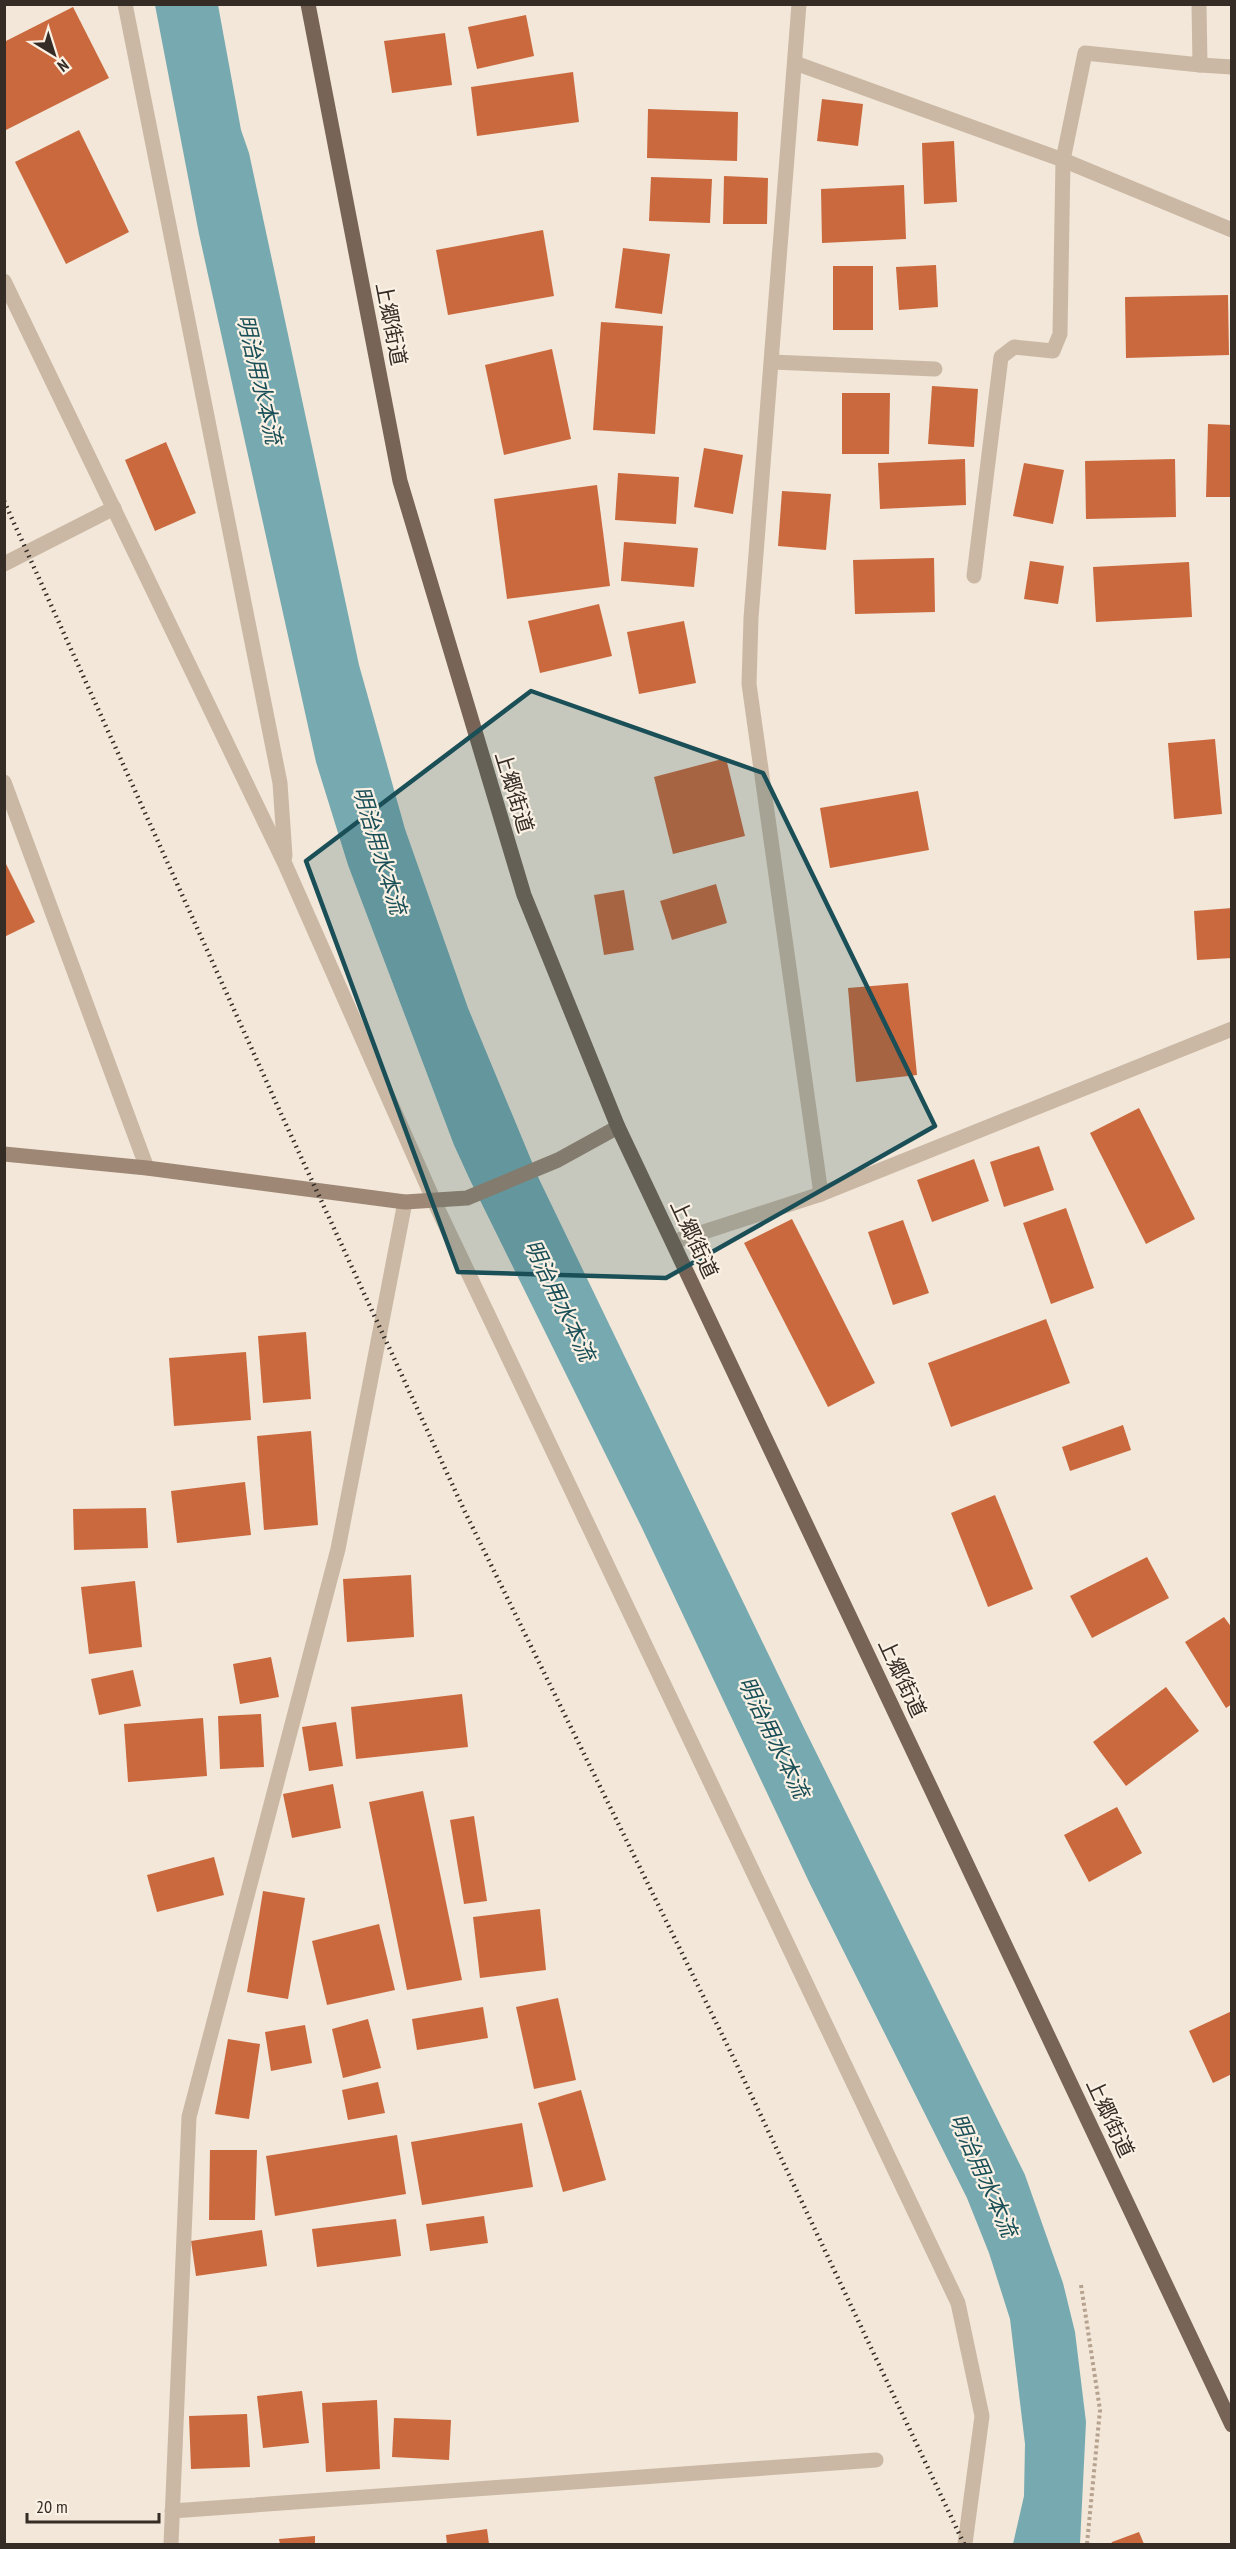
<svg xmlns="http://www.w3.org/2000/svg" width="1236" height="2549" viewBox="0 0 1236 2549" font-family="'PT Sans Narrow','Noto Sans JP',sans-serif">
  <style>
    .water { fill: #76a9b0 }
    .building { fill: #ca693e }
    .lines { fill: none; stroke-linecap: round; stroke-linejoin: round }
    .path { stroke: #b6a28e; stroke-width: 4; stroke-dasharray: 3 3; stroke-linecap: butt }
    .street { stroke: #cab8a4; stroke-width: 15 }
    .secondary { stroke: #9e8775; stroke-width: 15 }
    .primary { stroke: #786456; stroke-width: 15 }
    .rail { stroke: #352c26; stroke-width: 4.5; stroke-dasharray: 1.5 4.5; stroke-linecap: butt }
    .marked { fill: #1a4f57; fill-opacity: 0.2; stroke: #1a4f57; stroke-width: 4.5; stroke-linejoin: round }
    .labels { text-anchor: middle; stroke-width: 4.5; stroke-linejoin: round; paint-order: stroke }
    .street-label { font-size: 21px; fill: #352c26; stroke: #faf1e4 }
    .water-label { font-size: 22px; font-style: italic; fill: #1a4f57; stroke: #faf1e4 }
  </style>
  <rect width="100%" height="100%" fill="#f2e7d8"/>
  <!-- water -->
  <polygon class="water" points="155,5 218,5 241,130 249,153 359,665 405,829 468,1008 539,1179 804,1728 1025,2175 1063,2283 1075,2332 1086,2422 1080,2544 1013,2544 1024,2496 1025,2444 1010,2319 989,2253 967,2198 810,1884 642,1528 470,1180 454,1145 348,865 316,762 199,234"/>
  <!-- building -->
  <g class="building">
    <polygon points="73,7 109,78 4,131 4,42"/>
    <polygon points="526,15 534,56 477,69 468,27"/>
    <polygon points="445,33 452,85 392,93 384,41"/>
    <polygon points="573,72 579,122 477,136 471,87"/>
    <polygon points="822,99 863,104 858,146 817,141"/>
    <polygon points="648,109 738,112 737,161 647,158"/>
    <polygon points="79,130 129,232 66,264 15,162"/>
    <polygon points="954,141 957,202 924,204 922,143"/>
    <polygon points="724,176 768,178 767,224 723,224"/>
    <polygon points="651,177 712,179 710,223 649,221"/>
    <polygon points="904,185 906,239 822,243 821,189"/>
    <polygon points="543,230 554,296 448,315 436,250"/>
    <polygon points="623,248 670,254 662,314 615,308"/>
    <polygon points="936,265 938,307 899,310 896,267"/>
    <rect x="833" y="266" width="40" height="64"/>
    <polygon points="1228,295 1229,355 1126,358 1125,297"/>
    <polygon points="601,322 663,326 655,434 593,430"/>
    <polygon points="552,349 571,439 504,455 485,365"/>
    <polygon points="932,386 978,389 974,447 928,444"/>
    <polygon points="842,393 890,393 889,454 842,454"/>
    <polygon points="1208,424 1232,425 1232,497 1206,497"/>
    <polygon points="166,442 196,513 155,531 125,460"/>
    <polygon points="704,448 743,455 733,514 694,507"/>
    <polygon points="965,459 966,505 880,509 878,463"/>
    <polygon points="1175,459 1176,517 1086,519 1085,461"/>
    <polygon points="1024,463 1064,470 1053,524 1013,516"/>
    <polygon points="618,473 679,477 676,524 615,520"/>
    <polygon points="597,485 610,586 507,599 494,499"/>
    <polygon points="782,491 831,494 826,550 778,546"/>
    <polygon points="624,542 698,548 694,587 621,581"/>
    <polygon points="934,558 935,612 855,614 853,560"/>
    <polygon points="1030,561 1064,566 1058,604 1024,599"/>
    <polygon points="1189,562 1192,617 1096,622 1093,567"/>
    <polygon points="599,604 612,656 540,673 528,621"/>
    <polygon points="684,621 696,683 639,694 627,632"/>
    <polygon points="1215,739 1222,814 1174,819 1168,743"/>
    <polygon points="726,758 745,836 673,854 654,777"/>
    <polygon points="918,791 929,850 830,868 820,808"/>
    <polygon points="4,860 35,922 4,937"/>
    <polygon points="716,884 727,923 672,940 660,901"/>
    <polygon points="624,890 634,950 604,955 594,895"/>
    <polygon points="1232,908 1232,958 1197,960 1194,911"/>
    <polygon points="908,983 917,1075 856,1082 848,988"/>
    <polygon points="1139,1108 1195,1219 1146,1244 1090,1133"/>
    <polygon points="1039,1146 1054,1190 1004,1207 990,1162"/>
    <polygon points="974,1159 989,1201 932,1222 917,1180"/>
    <polygon points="1066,1208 1094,1288 1051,1304 1023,1223"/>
    <polygon points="792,1219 875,1383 828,1407 744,1243"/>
    <polygon points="903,1220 929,1293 893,1305 868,1232"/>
    <polygon points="1046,1319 1070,1383 951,1427 928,1363"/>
    <polygon points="306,1332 311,1399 263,1403 258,1336"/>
    <polygon points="246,1352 251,1420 174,1426 169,1358"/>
    <polygon points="1123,1425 1131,1450 1070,1471 1062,1447"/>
    <polygon points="311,1431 318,1525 264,1530 257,1436"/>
    <polygon points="245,1482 251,1535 177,1543 171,1491"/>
    <polygon points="995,1495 1033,1589 988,1607 951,1513"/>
    <polygon points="146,1508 148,1548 74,1550 73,1509"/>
    <polygon points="1147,1557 1169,1598 1092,1638 1070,1596"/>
    <polygon points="411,1575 414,1637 347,1642 343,1579"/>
    <polygon points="135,1581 142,1647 89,1654 81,1587"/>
    <polygon points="1224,1617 1232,1628 1232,1704 1226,1708 1185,1642"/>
    <polygon points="271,1657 279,1697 240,1704 233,1664"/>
    <polygon points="133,1670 141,1706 99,1715 91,1679"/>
    <polygon points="1166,1687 1199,1731 1126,1786 1093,1742"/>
    <polygon points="462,1694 468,1747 356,1759 351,1707"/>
    <polygon points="261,1714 264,1767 220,1769 218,1716"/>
    <polygon points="203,1718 207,1776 128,1782 124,1724"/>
    <polygon points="336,1722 343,1766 309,1771 302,1727"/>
    <polygon points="333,1784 341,1828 292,1838 283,1794"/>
    <polygon points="423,1791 462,1980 407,1990 369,1802"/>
    <polygon points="1117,1807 1142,1853 1089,1882 1064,1835"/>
    <polygon points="474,1816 487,1901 464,1904 450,1820"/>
    <polygon points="214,1857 224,1895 157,1912 147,1875"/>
    <polygon points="263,1891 305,1898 288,1999 247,1992"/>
    <polygon points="540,1909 546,1970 480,1978 473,1917"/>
    <polygon points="379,1924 395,1990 327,2005 312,1941"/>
    <polygon points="558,1998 576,2080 534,2089 516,2007"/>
    <polygon points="483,2007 488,2038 417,2050 412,2019"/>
    <polygon points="1232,2011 1232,2074 1213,2083 1189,2031"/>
    <polygon points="368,2019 381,2068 343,2078 332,2029"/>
    <polygon points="305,2025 312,2063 271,2071 265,2032"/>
    <polygon points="228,2039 260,2044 249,2119 215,2114"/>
    <polygon points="378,2082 385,2113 348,2120 342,2090"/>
    <polygon points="581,2090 606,2180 563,2192 538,2103"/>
    <polygon points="522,2123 533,2187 422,2205 411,2142"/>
    <polygon points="397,2135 406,2194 275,2216 266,2156"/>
    <polygon points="210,2150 257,2150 255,2220 209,2220"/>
    <polygon points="484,2216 488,2243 430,2251 426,2224"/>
    <polygon points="396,2219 401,2256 317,2267 312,2229"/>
    <polygon points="262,2230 267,2266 196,2276 191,2241"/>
    <polygon points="302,2391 309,2443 263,2448 257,2396"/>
    <polygon points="377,2400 380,2469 326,2472 322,2403"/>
    <polygon points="247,2414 250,2467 191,2469 189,2416"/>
    <polygon points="394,2418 451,2420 449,2460 392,2457"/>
    <polygon points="487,2529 489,2544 447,2544 446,2535"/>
    <polygon points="1139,2532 1144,2544 1111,2544 1112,2542"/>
    <polygon points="315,2536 315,2544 280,2544 279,2539"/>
  </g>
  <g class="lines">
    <!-- path -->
    <polyline class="path" points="1081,2285 1100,2410 1087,2544"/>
    <!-- street -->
    <g class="street">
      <polyline points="125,4 280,783 285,856"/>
      <polyline points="799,4 751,618 749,684 821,1194"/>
      <polyline points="795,63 1063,160 1232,230"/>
      <polyline points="1200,65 1232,67"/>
      <polyline points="4,281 285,864 434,1201 958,2303 982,2416 965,2544"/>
      <polyline points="772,362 935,369"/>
      <polyline points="4,564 114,508"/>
      <polyline points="974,576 1001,357 1014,347 1053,351 1060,334 1063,160 1085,53 1200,65 1199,4"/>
      <polyline points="4,782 147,1168"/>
      <polyline points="673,1242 821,1194 1232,1029"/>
      <polyline points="172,2511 876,2460"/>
      <polyline points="171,2544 189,2117 338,1549 405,1202"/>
    </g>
    <!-- secondary -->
    <polyline class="secondary" points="4,1154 147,1168 405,1202 467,1198 558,1160 618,1127"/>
    <!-- primary -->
    <polyline class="primary" points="308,4 400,481 524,895 618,1127 1232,2425"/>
    <!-- rail -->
    <polyline class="rail" points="4,501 283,1118 465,1512 736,2063 964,2544"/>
  </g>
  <!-- marked area -->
  <path class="marked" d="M531 691 763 773 935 1126 666 1278 458 1272 306 861Z"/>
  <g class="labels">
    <!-- street labels -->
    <g class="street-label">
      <text transform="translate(391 324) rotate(79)" y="7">上郷街道</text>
      <text transform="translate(514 792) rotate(73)" y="7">上郷街道</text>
      <text transform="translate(694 1239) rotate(65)" y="7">上郷街道</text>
      <text transform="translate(902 1678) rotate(65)" y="7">上郷街道</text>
      <text transform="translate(1110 2118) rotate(65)" y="7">上郷街道</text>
    </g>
    <!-- water labels -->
    <g class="water-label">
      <text transform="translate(260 379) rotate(77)" y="8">明治用水本流</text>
      <text transform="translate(380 850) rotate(73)" y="8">明治用水本流</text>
      <text transform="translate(560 1300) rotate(64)" y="8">明治用水本流</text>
      <text transform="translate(774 1737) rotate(64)" y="8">明治用水本流</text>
      <text transform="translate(984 2175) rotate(66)" y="8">明治用水本流</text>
    </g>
  </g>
  <!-- border -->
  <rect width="1236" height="2549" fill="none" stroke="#352c26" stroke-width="12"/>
  <!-- north arrow -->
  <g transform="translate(54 54) rotate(142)" stroke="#faf1e4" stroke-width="4.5" paint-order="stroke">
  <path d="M0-4.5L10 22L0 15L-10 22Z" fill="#352c26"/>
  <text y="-9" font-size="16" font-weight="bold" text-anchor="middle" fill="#352c26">N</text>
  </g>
  <!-- scale -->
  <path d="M27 2513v9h132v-9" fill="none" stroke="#352c26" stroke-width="3"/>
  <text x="36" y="2513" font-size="18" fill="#352c26" stroke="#faf1e4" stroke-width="4.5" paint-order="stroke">20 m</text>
</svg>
